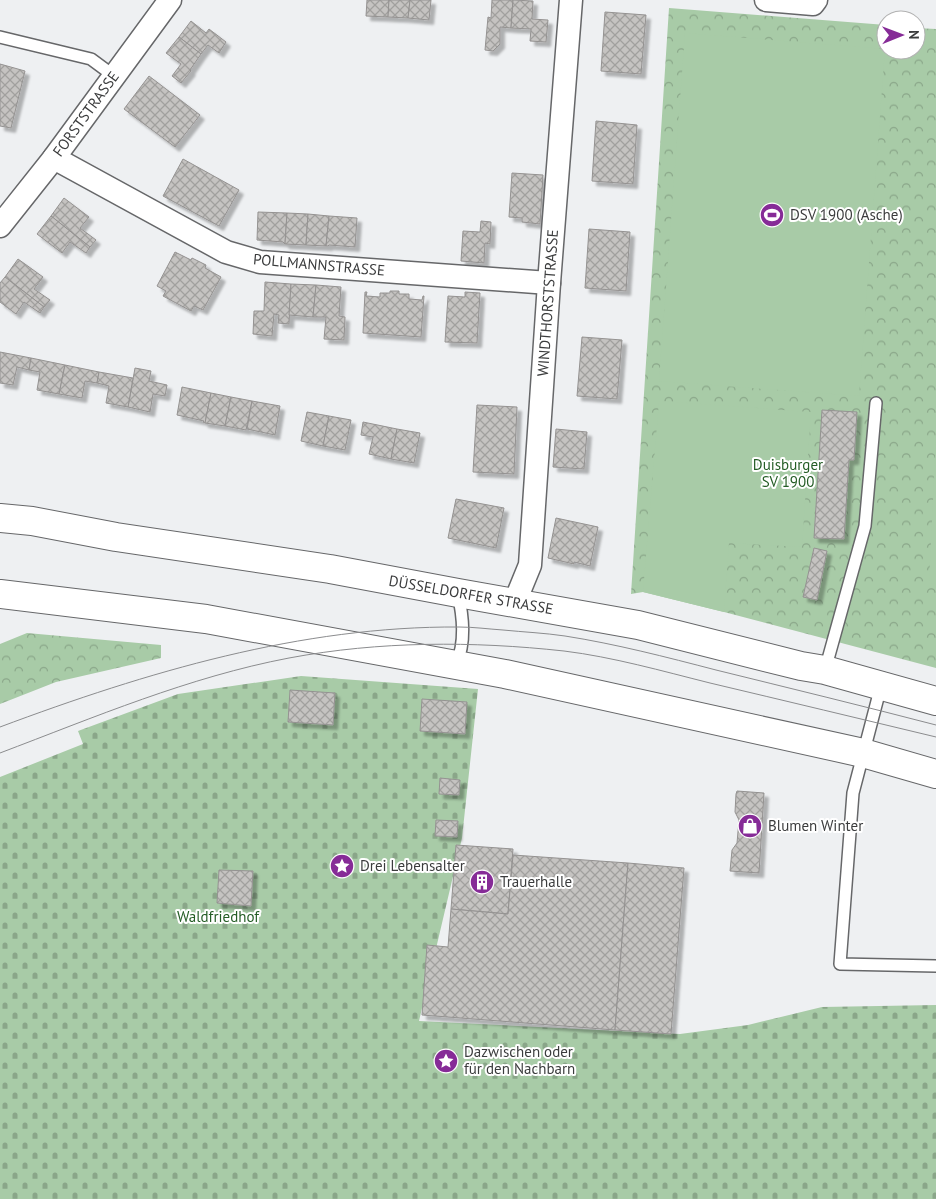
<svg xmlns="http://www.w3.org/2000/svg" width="936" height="1199" viewBox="0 0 936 1199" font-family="'PT Sans',sans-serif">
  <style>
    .forest { fill: url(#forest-crowns) }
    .cemetery { fill: url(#cemetery-stones) }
    .garden { fill: #a8cba7 }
    .building { fill: url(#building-cross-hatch); stroke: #949291; filter: url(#shadow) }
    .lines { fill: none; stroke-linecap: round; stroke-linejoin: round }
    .service-casing { stroke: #666769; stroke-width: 14 }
    .minor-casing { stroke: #666769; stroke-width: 25 }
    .secondary-casing { stroke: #666769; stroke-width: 30 }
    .service { stroke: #fff; stroke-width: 11 }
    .minor { stroke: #fff; stroke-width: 22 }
    .secondary { stroke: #fff; stroke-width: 28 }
    .tram { stroke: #8b8c8e; stroke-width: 1 }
    .labels { text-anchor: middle; stroke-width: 4; stroke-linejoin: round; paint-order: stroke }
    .street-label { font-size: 15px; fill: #3b3c3d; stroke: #fff }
    .poi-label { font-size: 15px; fill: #3b3c3d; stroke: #fff; text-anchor: start }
    .park-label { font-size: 15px; fill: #245d25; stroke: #fff }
  </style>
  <defs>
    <pattern id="forest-crowns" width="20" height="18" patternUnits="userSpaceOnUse" patternTransform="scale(1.25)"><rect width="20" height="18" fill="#a8cba7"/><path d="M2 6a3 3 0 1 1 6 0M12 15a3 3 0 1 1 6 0" fill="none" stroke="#8aa689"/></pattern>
    <pattern id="cemetery-stones" width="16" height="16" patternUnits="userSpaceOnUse" patternTransform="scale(1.25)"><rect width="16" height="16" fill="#a8cba7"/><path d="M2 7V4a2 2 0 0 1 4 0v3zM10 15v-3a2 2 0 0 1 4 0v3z" fill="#8aa689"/></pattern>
    <pattern id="building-cross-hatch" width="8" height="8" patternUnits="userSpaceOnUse" patternTransform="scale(1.25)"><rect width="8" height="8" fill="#c5c3c1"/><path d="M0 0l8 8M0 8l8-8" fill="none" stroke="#a1a09e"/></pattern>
    <filter id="shadow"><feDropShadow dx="4.5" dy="4.5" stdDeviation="1" flood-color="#0004"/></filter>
  </defs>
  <rect width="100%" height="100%" fill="#eef0f2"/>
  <!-- forest -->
  <g class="forest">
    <polygon points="669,8 886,25 886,50 916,50 916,28 936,29 936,668 724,612 643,592 631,594"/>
    <polygon points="27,633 161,645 161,658 56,682 0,704 0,644"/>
  </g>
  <!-- cemetery -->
  <polygon class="cemetery" points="301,676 478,689 462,838 419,1021 680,1034 748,1025 822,1007 936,1005 936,1199 0,1199 0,777 83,744 78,731 178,694"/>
  <!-- garden -->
  <g class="garden">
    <polygon points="685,33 885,49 859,396 659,381"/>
    <polygon points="659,401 811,412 802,547 729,543 724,612 643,592"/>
    <polygon points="936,439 936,584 929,583"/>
  </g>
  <!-- building -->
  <g class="building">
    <polygon points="367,0 389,0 388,17 366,16"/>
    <polygon points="389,0 410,0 408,18 388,17"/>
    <polygon points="410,0 431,0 429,20 408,18"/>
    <polygon points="492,0 513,0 511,28 500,27 500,44 493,51 485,50 488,17 491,18"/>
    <polygon points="513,0 533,1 532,19 548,20 546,42 530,41 531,29 511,28"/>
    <polygon points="605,12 646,15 641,74 601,71"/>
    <polygon points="191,21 206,33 209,29 226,42 219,53 208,45 201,54 179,37"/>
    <polygon points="179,37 201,54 190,70 191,71 181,83 172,76 181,64 166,53"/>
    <polygon points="0,64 25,71 11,128 0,126"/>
    <polygon points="149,76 200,115 175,147 124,109"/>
    <polygon points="596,121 637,125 633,184 592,181"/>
    <polygon points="183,159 239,190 219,226 163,196"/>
    <polygon points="512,173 543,175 540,224 522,222 522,218 509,217"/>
    <polygon points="64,198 89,217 80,228 96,240 90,247 51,216"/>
    <polygon points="258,212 287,213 285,244 283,242 257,240"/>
    <polygon points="287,213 308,214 306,245 285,244"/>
    <polygon points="308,214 329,216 326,246 306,245"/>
    <polygon points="51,216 90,247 86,253 70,242 62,253 37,234"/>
    <polygon points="329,216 357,218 355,247 329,245 328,246 326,246"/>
    <polygon points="481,221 491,222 490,244 485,243 484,263 461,261 463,231 480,232"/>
    <polygon points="589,229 630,232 626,291 585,288"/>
    <polygon points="175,252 191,260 192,258 206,265 205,268 221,277 203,310 194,306 191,311 163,296 166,291 157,286"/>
    <polygon points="18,259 43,277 34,289 50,300 44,307 5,277"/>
    <polygon points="5,277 44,307 40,313 24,302 16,314 0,302 0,283"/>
    <polygon points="265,282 291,284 289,324 278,323 279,315 274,314 272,336 253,334 254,311 264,311"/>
    <polygon points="291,284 316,285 313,317 289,315"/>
    <polygon points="316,285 341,287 339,316 345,317 344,340 324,339 326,317 313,317"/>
    <polygon points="390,291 399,291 399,294 409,294 409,299 422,300 423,296 424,296 421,337 363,333 365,292 367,292 366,296 380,297 380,293 390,293"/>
    <polygon points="465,292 480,293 477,343 445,342 448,296 465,297"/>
    <polygon points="582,337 622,340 617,399 577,396"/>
    <polygon points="0,352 31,358 29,370 17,367 13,385 0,383"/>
    <polygon points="31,358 65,365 59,394 37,390 40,372 29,370"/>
    <polygon points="65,365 99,372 97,383 85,381 82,398 59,394"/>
    <polygon points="135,368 151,371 149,381 167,385 165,396 153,394 150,412 128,407"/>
    <polygon points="99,372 133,378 128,407 106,403 109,386 97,383"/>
    <polygon points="182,387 211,393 205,423 203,422 204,421 177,415"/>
    <polygon points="211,393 231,397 225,426 205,423"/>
    <polygon points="231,397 252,401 246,430 225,426"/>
    <polygon points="252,401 280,406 275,435 247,429"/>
    <polygon points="477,405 517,407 514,474 473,472"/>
    <polygon points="822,410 857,412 854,460 849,460 844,539 814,538"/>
    <polygon points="307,412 329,416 323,446 301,441"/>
    <polygon points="329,416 351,420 345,450 323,446"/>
    <polygon points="363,422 397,429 391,459 369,454 373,437 361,435"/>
    <polygon points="397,429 420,433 414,463 391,459"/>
    <polygon points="556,429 587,432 584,469 553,467"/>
    <polygon points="456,499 504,508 496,548 448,538"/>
    <polygon points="556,518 598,527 590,566 574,562 574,564 548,558"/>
    <polygon points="814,548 827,551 817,600 803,597"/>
    <polygon points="290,690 335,693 333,725 288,722"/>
    <polygon points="422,699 467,702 465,734 420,731"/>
    <polygon points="440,778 460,780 459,795 439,794"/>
    <polygon points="737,791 764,793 759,873 730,871 732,850 737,843 739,820 735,812 736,794"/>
    <polygon points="436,820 458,821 457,837 435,836"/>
    <polygon points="456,845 513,849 508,914 451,909"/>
    <polygon points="513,855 628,863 615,1030 422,1015 427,945 448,947 451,909 508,914"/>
    <polygon points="628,863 684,868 671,1034 615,1030"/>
    <polygon points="219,870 253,871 251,906 217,903"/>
  </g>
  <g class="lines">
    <!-- service casing -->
    <g class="service-casing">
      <g id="service">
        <polyline points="0,37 91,59 114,76"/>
        <path d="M456 665C466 642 463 617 458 593"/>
        <polyline points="825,670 865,526 876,403"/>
        <polyline points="881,686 853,793 840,964 936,966"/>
      </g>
    </g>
    <!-- minor casing -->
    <g class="minor-casing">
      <g id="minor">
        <polyline points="766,0 813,4 816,0"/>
        <polyline points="54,158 226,252 260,262 549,283"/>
        <polyline points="0,226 54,158 170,0"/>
        <polyline points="514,604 530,565 549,283 571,0"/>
      </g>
    </g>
    <!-- secondary casing -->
    <g class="secondary-casing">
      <g id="secondary">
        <polyline points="0,518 32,521 116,537 330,569 458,593 638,625 801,666 825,670 936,701"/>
        <polyline points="0,594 206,619 505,674 863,753 936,774"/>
      </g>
    </g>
    <!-- service -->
    <use href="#service" class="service"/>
    <!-- minor -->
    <use href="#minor" class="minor"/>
    <!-- secondary -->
    <use href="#secondary" class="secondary"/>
    <!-- tram -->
    <g class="tram">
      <path d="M0 727C147 672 301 626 459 627 474 627 488 629 503 630 523 632 545 633 565 636 616 644 666 657 716 670 789 688 863 706 936 725"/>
      <path d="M0 753C95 717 189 677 289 658 380 641 472 641 564 651 613 657 662 671 710 683 786 701 861 719 936 737"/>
    </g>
  </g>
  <!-- icons -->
  <defs>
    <g id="stadium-disc" transform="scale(1.25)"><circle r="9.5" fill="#862b97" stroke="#fff"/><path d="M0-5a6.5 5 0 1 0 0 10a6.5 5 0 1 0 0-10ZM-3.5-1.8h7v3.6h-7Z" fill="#fff"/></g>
    <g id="shop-disc" transform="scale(1.25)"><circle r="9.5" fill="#862b97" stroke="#fff"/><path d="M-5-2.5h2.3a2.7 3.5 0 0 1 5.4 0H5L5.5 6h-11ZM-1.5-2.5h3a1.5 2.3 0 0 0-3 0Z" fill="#fff"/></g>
    <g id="sight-disc" transform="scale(1.25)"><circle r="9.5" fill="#862b97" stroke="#fff"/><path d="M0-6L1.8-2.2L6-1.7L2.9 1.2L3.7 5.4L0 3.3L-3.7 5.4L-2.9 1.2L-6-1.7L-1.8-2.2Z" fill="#fff"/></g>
    <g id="building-disc" transform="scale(1.25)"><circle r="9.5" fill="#862b97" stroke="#fff"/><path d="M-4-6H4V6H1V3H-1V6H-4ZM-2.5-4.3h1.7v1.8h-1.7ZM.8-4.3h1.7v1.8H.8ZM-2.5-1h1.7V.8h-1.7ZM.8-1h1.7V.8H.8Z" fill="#fff"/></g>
  </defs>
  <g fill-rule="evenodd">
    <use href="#stadium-disc" x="772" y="215"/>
    <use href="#shop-disc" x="750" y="826"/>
    <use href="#sight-disc" x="342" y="866"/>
    <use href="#building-disc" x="482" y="882"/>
    <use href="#sight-disc" x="446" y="1061"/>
  </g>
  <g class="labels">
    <!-- street labels -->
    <g class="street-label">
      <text transform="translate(86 114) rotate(-54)" y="5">FORSTSTRASSE</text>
      <text transform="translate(319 265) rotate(5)" y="5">POLLMANNSTRASSE</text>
      <text transform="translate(548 303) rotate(-86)" y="5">WINDTHORSTSTRASSE</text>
      <text transform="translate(471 595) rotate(10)" y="5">DÜSSELDORFER STRASSE</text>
    </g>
    <!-- poi labels -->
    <g class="poi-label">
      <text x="790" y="220">DSV 1900 (Asche)</text>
      <text x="768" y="831">Blumen Winter</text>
      <text x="360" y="871">Drei Lebensalter</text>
      <text x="500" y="887">Trauerhalle</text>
      <text x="464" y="1057">Dazwischen oder<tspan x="464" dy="17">für den Nachbarn</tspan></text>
    </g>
    <!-- park labels -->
    <g class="park-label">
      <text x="788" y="470">Duisburger<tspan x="788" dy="17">SV 1900</tspan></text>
      <text x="218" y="922">Waldfriedhof</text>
    </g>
  </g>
  <!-- north arrow -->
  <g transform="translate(901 35) rotate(89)"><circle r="24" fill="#ffffff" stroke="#b1b1b1"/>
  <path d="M0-4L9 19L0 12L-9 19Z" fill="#862b97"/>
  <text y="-8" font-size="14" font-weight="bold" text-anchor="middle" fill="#3b3c3d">N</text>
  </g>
</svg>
